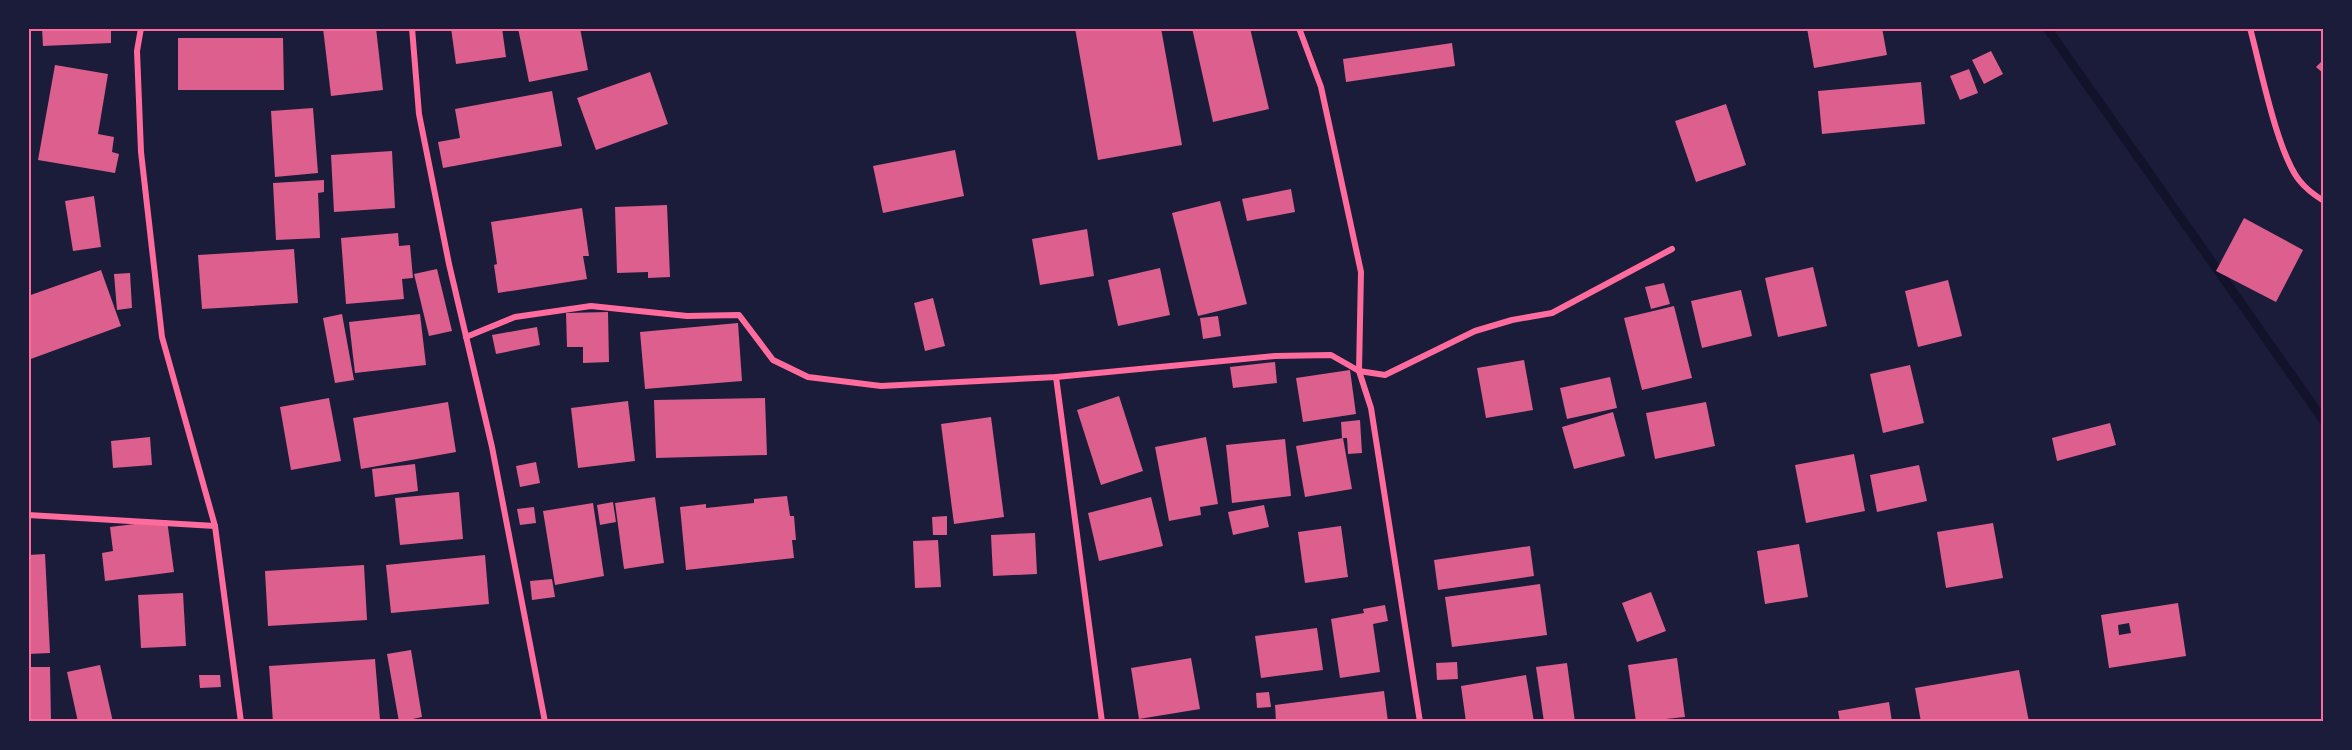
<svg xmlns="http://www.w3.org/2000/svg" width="2352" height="750" viewBox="0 0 2352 750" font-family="Quicksand,sans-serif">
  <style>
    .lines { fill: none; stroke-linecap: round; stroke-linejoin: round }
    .stream { stroke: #12122b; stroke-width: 9 }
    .building { fill: #dd5f8e; fill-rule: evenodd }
    .minor { stroke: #ff6b9d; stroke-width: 6 }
    .neatline { fill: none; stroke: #ff6b9d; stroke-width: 2 }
  </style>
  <rect width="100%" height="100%" fill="#1b1b3a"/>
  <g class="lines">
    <!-- stream -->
    <polyline class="stream" points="2047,28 2324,421"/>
  </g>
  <!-- building -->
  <g class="building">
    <polygon points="42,28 111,28 111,43 43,46"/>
    <polygon points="323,28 376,28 383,90 331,96"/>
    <polygon points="451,28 502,28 506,57 456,64"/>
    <polygon points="518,28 580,28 588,70 529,82"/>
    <polygon points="1075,28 1161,28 1182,145 1098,160"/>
    <polygon points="1192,28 1250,28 1269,109 1213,122"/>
    <polygon points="1807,28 1882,28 1887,55 1814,68"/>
    <polygon points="178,38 283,38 284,90 178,90"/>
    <polygon points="1452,43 1455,66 1346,82 1343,59"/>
    <polygon points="1991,51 2003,74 1984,84 1972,60"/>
    <polygon points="2324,59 2324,74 2316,67"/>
    <polygon points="55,65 108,74 98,134 114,137 112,152 119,154 115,173 38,160"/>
    <polygon points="1969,69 1978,93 1960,100 1950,76"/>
    <polygon points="650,72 668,124 596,150 577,98"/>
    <polygon points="1921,82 1925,124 1822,134 1818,91"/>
    <polygon points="552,91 562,146 443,168 438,142 460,138 455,109"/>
    <polygon points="1726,104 1746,165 1696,182 1675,121"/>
    <polygon points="313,108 318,173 275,177 271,111"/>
    <polygon points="955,150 964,196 883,213 873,166"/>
    <polygon points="392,151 395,208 334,212 331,155"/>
    <polygon points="324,180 324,192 318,193 320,238 276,240 273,183"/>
    <polygon points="1291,189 1295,212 1247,221 1242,199"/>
    <polygon points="94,196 101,247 73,251 65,201"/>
    <polygon points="1220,201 1247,304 1198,316 1172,213"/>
    <polygon points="667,205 670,277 648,278 648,272 617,273 615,207"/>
    <polygon points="582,208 589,256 583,256 587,279 498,293 494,265 497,264 491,222"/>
    <polygon points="2244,218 2303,250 2276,302 2216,271"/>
    <polygon points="1087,229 1094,276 1040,285 1032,239"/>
    <polygon points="398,233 399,246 410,245 413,278 402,279 404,299 346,304 341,238"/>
    <polygon points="294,249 298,303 202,309 198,255"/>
    <polygon points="1813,267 1827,326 1778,337 1765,278"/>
    <polygon points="1160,268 1170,315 1118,326 1108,280"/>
    <polygon points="437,269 452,331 429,336 414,274"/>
    <polygon points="101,270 121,326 28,360 28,296"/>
    <polygon points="130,273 132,308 117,310 114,274"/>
    <polygon points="1948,280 1962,336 1918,347 1905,291"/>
    <polygon points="1664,283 1670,304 1651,309 1645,287"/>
    <polygon points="1741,290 1752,336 1702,348 1691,301"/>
    <polygon points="933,298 945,346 925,351 914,303"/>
    <polygon points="1674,306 1692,378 1642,390 1624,318"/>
    <polygon points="608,312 609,362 583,363 583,347 567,347 566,313"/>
    <polygon points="342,314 354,380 335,383 323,318"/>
    <polygon points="420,314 426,365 355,373 349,322"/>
    <polygon points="1218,316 1221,336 1203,339 1200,318"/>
    <polygon points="738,323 742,381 645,389 640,332"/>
    <polygon points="537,327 540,345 496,354 492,335"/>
    <polygon points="1524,360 1533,410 1486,418 1477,368"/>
    <polygon points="1275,362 1277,383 1233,388 1230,367"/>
    <polygon points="1910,365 1924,423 1883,433 1870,374"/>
    <polygon points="1350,370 1356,414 1303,422 1296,378"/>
    <polygon points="1610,377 1617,408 1567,419 1560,388"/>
    <polygon points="1119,396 1143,471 1101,485 1077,410"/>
    <polygon points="329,398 341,461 291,470 280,407"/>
    <polygon points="765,398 767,455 656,458 654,400"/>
    <polygon points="628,401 635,461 578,468 571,408"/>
    <polygon points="448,402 456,452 361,469 353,418"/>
    <polygon points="1706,402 1715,446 1655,459 1646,413"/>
    <polygon points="1613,412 1625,456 1574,469 1562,427"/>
    <polygon points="991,417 1004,517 954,524 941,424"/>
    <polygon points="1360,420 1362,453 1348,454 1347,438 1342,438 1341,422"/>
    <polygon points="2110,423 2116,445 2057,461 2052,438"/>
    <polygon points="150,437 152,465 113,468 111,441"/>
    <polygon points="1206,437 1218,504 1200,507 1201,515 1169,521 1155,447"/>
    <polygon points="1343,438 1352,489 1305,497 1296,446"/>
    <polygon points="1285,439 1291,496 1232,503 1226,445"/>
    <polygon points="1854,454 1865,511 1806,523 1795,465"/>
    <polygon points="536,462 540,483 520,487 516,466"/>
    <polygon points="415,464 418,491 375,497 372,469"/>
    <polygon points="1919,465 1927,501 1877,512 1870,475"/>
    <polygon points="459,492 463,539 400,545 395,498"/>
    <polygon points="787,496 790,516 794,516 796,540 792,540 794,558 686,570 680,507 706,504 706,508 754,503 754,499"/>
    <polygon points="655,497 664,563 624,569 615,503"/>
    <polygon points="1151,497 1163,546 1099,561 1088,513"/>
    <polygon points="613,502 616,522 600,525 597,505"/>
    <polygon points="593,503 604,576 555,585 543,511"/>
    <polygon points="1264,505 1269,527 1233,535 1228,512"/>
    <polygon points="534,507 536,523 520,525 517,509"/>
    <polygon points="947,516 947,535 933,535 932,517"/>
    <polygon points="167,520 174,572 105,581 102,553 113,551 110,527"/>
    <polygon points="1993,523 2003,578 1946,588 1937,532"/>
    <polygon points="1341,526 1348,577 1305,583 1298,532"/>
    <polygon points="1035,533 1037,574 993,576 991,535"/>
    <polygon points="938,540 941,587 915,588 913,541"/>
    <polygon points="1799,544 1808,597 1765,604 1757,551"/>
    <polygon points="1530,546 1534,576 1438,590 1434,560"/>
    <polygon points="45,554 50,653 28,654 28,555"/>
    <polygon points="485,555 489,604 391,613 386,565"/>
    <polygon points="364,565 367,620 268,626 265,571"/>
    <polygon points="552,579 555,597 532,600 530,581"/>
    <polygon points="1540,584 1547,635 1452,647 1445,597"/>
    <polygon points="1651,592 1666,631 1637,642 1622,603"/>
    <polygon points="183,593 186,646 141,648 138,595"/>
    <path d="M2178 603 2186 656 2109 668 2101 615ZM2129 623 2131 633 2119 635 2118 625Z"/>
    <polygon points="1385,605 1388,621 1373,624 1380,672 1340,678 1331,619 1364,613 1363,609"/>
    <polygon points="1317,628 1323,670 1261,678 1255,636"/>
    <polygon points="411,650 422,717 399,722 387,654"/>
    <polygon points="1191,658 1200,709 1139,719 1131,668"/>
    <polygon points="1677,658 1685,717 1636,722 1628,665"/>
    <polygon points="375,659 380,720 273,722 269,666"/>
    <polygon points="1457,662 1458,679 1437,680 1436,663"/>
    <polygon points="1567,663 1575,722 1544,722 1536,667"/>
    <polygon points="100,665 113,722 78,722 67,672"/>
    <polygon points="28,667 50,667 51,722 28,722"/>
    <polygon points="2019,670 2029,722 1921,722 1915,688"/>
    <polygon points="199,675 220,675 221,687 200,688"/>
    <polygon points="1526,675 1534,722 1466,722 1461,686"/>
    <polygon points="1384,691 1388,722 1276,722 1275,705"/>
    <polygon points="1269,692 1271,707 1257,708 1256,693"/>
    <polygon points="1889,702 1892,722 1840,722 1838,711"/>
  </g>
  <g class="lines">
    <!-- minor -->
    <g class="minor">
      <polyline points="141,28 137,51 141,152 162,337 215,526 241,722"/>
      <polyline points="412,28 419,114 449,264 492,447 545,722"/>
      <polyline points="1299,28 1321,87 1361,272 1359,371 1371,408 1420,722"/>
      <path d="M2250 28C2260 65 2277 152 2299 180 2306 189 2314 195 2324 201"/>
      <polyline points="466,337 515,317 591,306 687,316 739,315 773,360 808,377 881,386 1056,377 1275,356 1331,355 1359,371 1385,375 1475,331 1512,320 1552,313 1672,249"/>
      <polyline points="1056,377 1102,722"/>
      <polyline points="28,515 215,526"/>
    </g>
  </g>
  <!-- border -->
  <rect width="2352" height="750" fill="none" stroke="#1b1b3a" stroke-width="60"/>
  <rect x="30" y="30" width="2292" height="690" class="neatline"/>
</svg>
